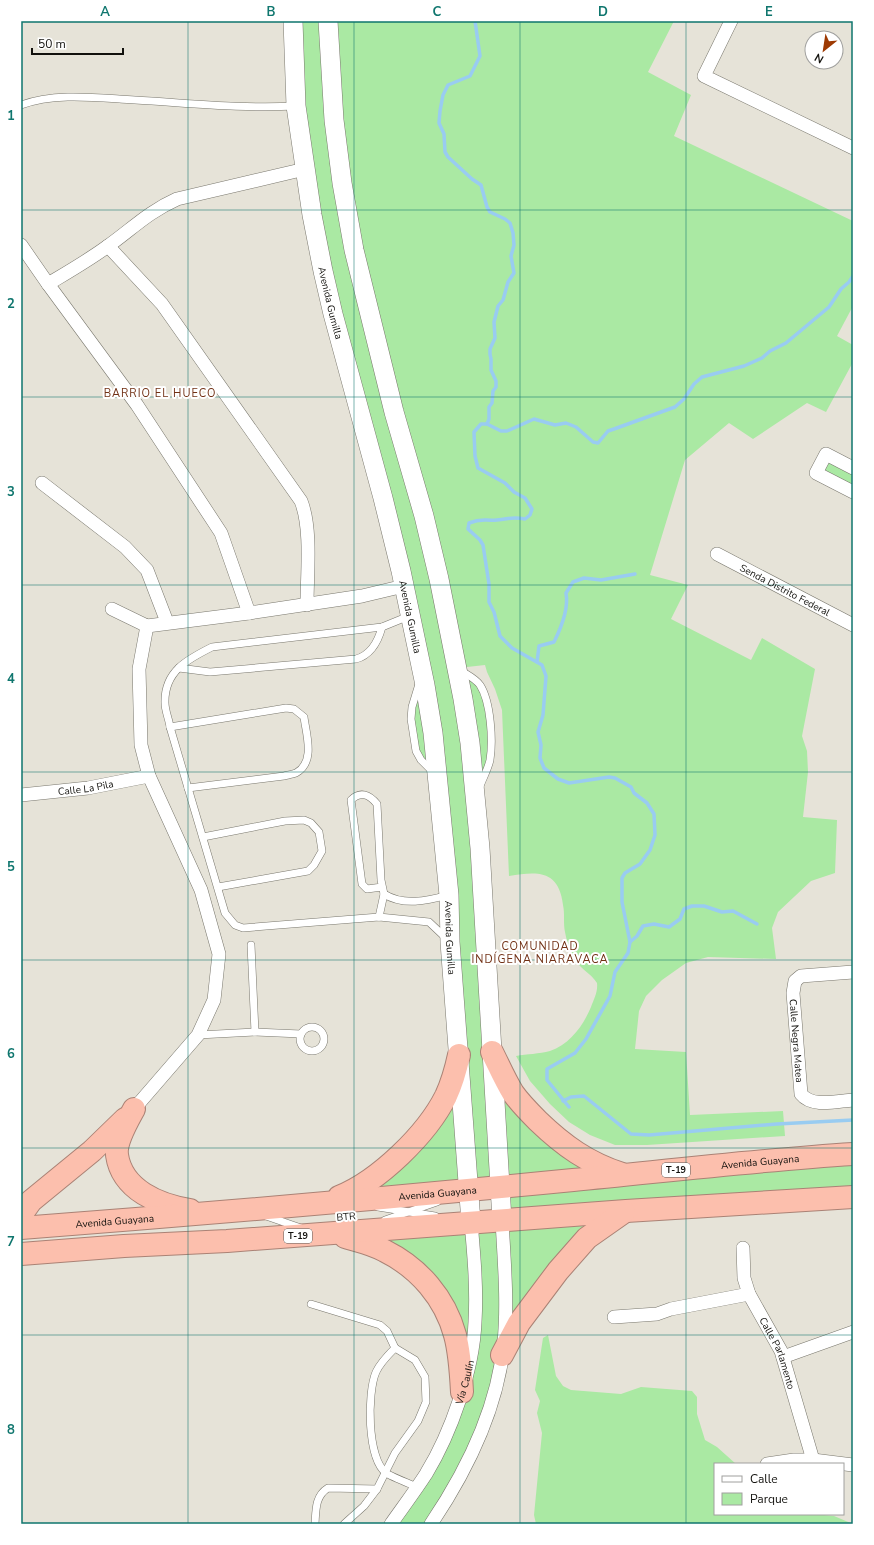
<svg xmlns="http://www.w3.org/2000/svg" width="874" height="1545" viewBox="0 0 874 1545" font-family="'Nunito Sans',sans-serif">
  <style>
    .green { fill: #aae9a3 }
    .lines { fill: none; stroke-linecap: round; stroke-linejoin: round }
    .stream { stroke: #99ccf1; stroke-width: 3.5 }
    .lane-casing { stroke: #79776d; stroke-width: 8 }
    .street-casing { stroke: #79776d; stroke-width: 14 }
    .secondary-casing { stroke: #79776d; stroke-width: 20 }
    .highway-casing { stroke: #aa8275; stroke-width: 24 }
    .lane { stroke: #fff; stroke-width: 7 }
    .street { stroke: #fff; stroke-width: 13 }
    .secondary { stroke: #fff; stroke-width: 19 }
    .highway { stroke: #fcbfad; stroke-width: 22 }
    .grid { fill: none; stroke: #0f766e; stroke-width: 1; stroke-opacity: 0.55 }
    .labels { text-anchor: middle; stroke-width: 4; stroke-linejoin: round; paint-order: stroke }
    .shield { fill: #fff; stroke: #595856; stroke-width: 1 }
    .shield-label { font-size: 9px; font-weight: bold; fill: #12110d }
    .street-label { font-size: 10px; fill: #12110d; stroke: #fff }
    .neighbourhood-label { font-size: 11px; letter-spacing: 1px; fill: #713014; stroke: #fff }
    .neatline { fill: none; stroke: #0f766e; stroke-width: 1.5 }
    .grid-label { font-size: 13px; text-anchor: middle; font-weight: bold; fill: #0f766e }
  </style>
  <rect width="100%" height="100%" fill="#e6e3d8"/>
  <!-- green -->
  <g class="green">
    <path d="M293 21H674L648 72 691 95 674 136 853 221V306L837 336 853 345V362L826 412 807 403 753 439 729 423 685 460 650 575 688 585 671 619 751 660 762 638 815 669 802 736 807 751 808 772 803 817 837 820 835 873 811 881 778 912 772 928 776 959 708 957 686 963 662 980 646 996 639 1011 635 1049 686 1052 690 1115 783 1111 785 1136 647 1145H615L590 1135 569 1122 550 1104 530 1081 516 1056C527 1054 539 1054 550 1051 570 1044 583 1026 591 1007 594 999 598 992 597 983 591 973 577 967 573 956 570 948 566 940 565 932 563 923 565 914 563 905 559 870 538 871 509 876L502 710 495 689 487 672 485 665 458 668 475 679 486 700 491 747 475 799 492 1052 505 1078 610 1170 853 1154V1197L626 1211 530 1306 495 1394 431 1524H393L414 1494 462 1392 428 1284 330 1233 501 1220 500 1188 469 1190 361 1187 453 1077 440 791 421 760 411 719 422 672 333 314Z"/>
    <polygon points="826,454 853,468 853,492 816,473"/>
    <polygon points="548,1335 556,1376 563,1386 571,1390 621,1394 641,1387 692,1391 697,1397 697,1414 705,1440 717,1447 736,1464 715,1464 715,1514 814,1514 834,1516 853,1524 536,1524 534,1515 542,1433 537,1413 540,1401 535,1390 543,1338"/>
  </g>
  <g class="lines">
    <!-- stream -->
    <g class="stream">
      <polyline points="475,21 480,56 470,76 448,85 443,95 440,111 439,123 444,134 445,152 448,157 472,179 481,185 487,207 490,212 505,219 510,223 513,233 514,245 511,256 514,273 508,282 503,300 498,306 494,322 495,338 490,349 490,354 491,359 491,370 496,381 496,387 493,391 492,403 489,407 489,419 487,424"/>
      <path d="M537 662 539 646 554 642C561 628 569 609 566 593L573 582 584 578 601 580 635 574"/>
      <polyline points="630,942 637,936 643,926 654,924 669,927 680,919 684,909 692,906 704,906 722,912 733,911 757,924"/>
      <polyline points="563,1101 571,1097 584,1096 631,1134 649,1135 777,1124 853,1120"/>
      <path d="M569 1107 547 1080V1069L575 1053 586 1039 610 996 615 972 628 953 630 942 622 902V878L625 873 640 864 650 850 655 835 654 814 647 803 634 793 631 787 615 778 609 777 569 783 558 779 544 768 540 758 541 745 538 732 543 715 546 676 542 665 512 648 500 636 494 612 489 602V584L483 545 480 540 468 529 469 523C482 518 484 521 497 520 509 519 512 516 525 519L530 515 532 509 525 498 514 492 505 483 478 468 475 456 474 432 481 424H487L501 431H507L534 419 555 425 566 423 576 427 593 442 598 443 608 431 614 429 675 407 684 399 694 384 702 377 744 366 762 358 770 351 786 343 829 307 841 289 849 282 853 276"/>
    </g>
    <!-- lane casing -->
    <g class="lane-casing">
      <g id="lane">
        <path d="M21 105C56 92 98 98 135 100 189 103 243 109 296 106"/>
        <path d="M409 616 382 627 212 647C188 659 164 671 165 703 165 711 169 719 170 727L225 913 235 925 243 928 379 917 429 922 446 938"/>
        <path d="M179 668 210 672 356 659C371 655 378 642 382 627"/>
        <path d="M460 670C467 675 475 678 480 685 491 702 493 741 490 760 488 769 483 778 480 786"/>
        <polyline points="419,684 412,707 411,719 416,751 421,760 433,772"/>
        <path d="M170 727 286 708 294 709 304 717C306 734 316 762 296 773 293 774 288 775 284 776L188 788"/>
        <polyline points="203,837 285,821 304,820 311,823 319,832 322,851 314,865 308,871 218,887"/>
        <path d="M382 887 367 889 362 884 351 800C360 791 369 794 377 804L381 880 384 894C403 906 427 901 448 895"/>
        <polyline points="379,917 384,894"/>
        <polyline points="251,945 255,1032"/>
        <circle cx="312" cy="1039" r="12"/>
        <polyline points="198,1035 255,1032 301,1034"/>
        <polyline points="378,1207 435,1216"/>
        <polyline points="266,1216 301,1228"/>
        <polyline points="385,1220 437,1202"/>
        <path d="M311 1304 380 1325 387 1331 395 1348C388 1355 380 1363 376 1372 367 1393 367 1458 386 1473 390 1476 410 1484 417 1487"/>
        <path d="M315 1524C316 1510 315 1496 328 1488L377 1489"/>
        <polyline points="344,1524 364,1506 377,1489 395,1453 418,1421 426,1402 425,1377 415,1360 395,1348"/>
      </g>
    </g>
    <!-- street casing -->
    <g class="street-casing">
      <g id="street">
        <polyline points="731,21 704,76 853,148"/>
        <polyline points="21,245 48,284 137,405 221,533 249,613"/>
        <path d="M108 246 162 304 301 501C312 529 307 574 307 605"/>
        <path d="M48 284C68 272 89 260 108 246 132 229 148 212 177 199L305 169"/>
        <polyline points="853,468 826,454 816,473 853,492"/>
        <polyline points="42,483 125,547 147,570 167,622"/>
        <path id="s1" d="M717 554 853 625"/>
        <polyline points="112,609 147,626 249,613 362,596 404,586"/>
        <path id="s2" d="M21 795 88 788 149 776"/>
        <path id="s3" d="M853 972 801 976 795 981 793 993 801 1094C812 1108 837 1101 853 1100"/>
        <polyline points="134,1109 198,1035 214,1000 219,954 201,890 149,776 141,745 139,669 147,626"/>
        <path id="s4" d="M743 1248 744 1278 749 1294 781 1351 813 1460"/>
        <polyline points="614,1317 657,1314 671,1309 749,1294"/>
        <polyline points="783,1357 853,1332"/>
        <polyline points="767,1464 794,1460 813,1460 853,1465"/>
        <path id="s5" d="M391 1524C403 1507 415 1491 426 1474 451 1433 473 1371 475 1322 477 1289 474 1256 471 1222"/>
        <path d="M431 1524C468 1469 498 1408 504 1342 508 1302 504 1260 502 1220"/>
      </g>
    </g>
    <!-- secondary casing -->
    <g class="secondary-casing">
      <g id="secondary">
        <path id="s6" d="M293 21 296 106 312 215 323 271 333 314 383 498 401 571 425 685 433 733 449 895 450 942 471 1222"/>
        <polyline points="328,21 334,120 342,183 354,250 394,412 424,516 439,579 463,699 470,743 480,848 502,1220"/>
      </g>
    </g>
    <!-- highway casing -->
    <g class="highway-casing">
      <g id="highway">
        <path d="M492 1052C499 1066 505 1080 513 1093 520 1103 529 1112 538 1121 564 1146 588 1163 622 1174"/>
        <path d="M134 1109C128 1120 115 1142 117 1155 122 1190 159 1205 190 1210"/>
        <path d="M339 1197C379 1181 427 1134 446 1096 452 1083 456 1069 459 1055"/>
        <polyline points="21,1215 31,1201 92,1151 125,1119"/>
        <path id="s7" d="M21 1228C205 1214 389 1198 573 1180 666 1171 759 1160 853 1154"/>
        <path d="M345 1237C359 1241 373 1244 385 1251 419 1268 445 1298 455 1335 460 1353 461 1373 462 1392"/>
        <polyline points="21,1254 124,1246 227,1241 626,1211 853,1197"/>
        <polyline points="502,1355 519,1323 558,1271 587,1238 624,1212"/>
      </g>
    </g>
    <!-- lane -->
    <use href="#lane" class="lane"/>
    <!-- street -->
    <use href="#street" class="street"/>
    <!-- secondary -->
    <use href="#secondary" class="secondary"/>
    <!-- highway -->
    <use href="#highway" class="highway"/>
  </g>
  <!-- grid -->
  <path class="grid" d="M188 21V1524M354 21V1524M520 21V1524M686 21V1524M21 210H853M21 397H853M21 585H853M21 772H853M21 960H853M21 1148H853M21 1335H853"/>
  <g class="labels">
    <!-- shield labels -->
    <g class="shield">
      <rect x="662" y="1163" width="28" height="14" rx="3"/>
      <rect x="284" y="1229" width="28" height="14" rx="3"/>
    </g>
    <g class="shield-label">
      <text x="676" y="1173">T-19</text>
      <text x="298" y="1239">T-19</text>
    </g>
    <!-- street labels -->
    <g class="street-label">
      <text dy="4" stroke="none"><textPath href="#s6" startOffset="285">Avenida Gumilla</textPath></text>
      <text dy="4" stroke="none"><textPath href="#s1" startOffset="77">Senda Distrito Federal</textPath></text>
      <text dy="4" stroke="none"><textPath href="#s6" startOffset="609">Avenida Gumilla</textPath></text>
      <text dy="4" stroke="none"><textPath href="#s2" startOffset="65">Calle La Pila</textPath></text>
      <text dy="4" stroke="none"><textPath href="#s6" startOffset="933">Avenida Gumilla</textPath></text>
      <text dy="4" stroke="none"><textPath href="#s3" startOffset="120">Calle Negra Matea</textPath></text>
      <text dy="4" stroke="none"><textPath href="#s7" startOffset="742">Avenida Guayana</textPath></text>
      <text dy="4" stroke="none"><textPath href="#s7" startOffset="418">Avenida Guayana</textPath></text>
      <text transform="translate(346 1216) rotate(-5)" y="4">BTR</text>
      <text dy="4" stroke="none"><textPath href="#s7" startOffset="94">Avenida Guayana</textPath></text>
      <text dy="4" stroke="none"><textPath href="#s4" startOffset="113">Calle Parlamento</textPath></text>
      <text dy="4" stroke="none"><textPath href="#s5" startOffset="161">Vía Caulín</textPath></text>
    </g>
    <!-- neighbourhood labels -->
    <g class="neighbourhood-label">
      <text x="160" y="397">BARRIO EL HUECO</text>
      <text x="540" y="950">COMUNIDAD<tspan x="540" dy="13">INDÍGENA NIARAVACA</tspan></text>
    </g>
  </g>
  <!-- border -->
  <rect width="874" height="1545" fill="none" stroke="#ffffff" stroke-width="44"/>
  <!-- legend -->
  <rect x="714" y="1463" width="130" height="52" fill="#ffffff" stroke="#a0a09e"/>
  <rect x="722" y="1476" width="20" height="6" fill="#ffffff" stroke="#a0a09e"/>
  <text x="750" y="1483" font-size="12" fill="#12110d">Calle</text>
  <rect x="722" y="1493" width="20" height="12" fill="#aae9a3" stroke="#a0a09e"/>
  <text x="750" y="1503" font-size="12" fill="#12110d">Parque</text>
  <!-- north arrow -->
  <g transform="translate(824 50) rotate(210)"><circle r="19" fill="#ffffff" stroke="#a0a09e"/>
  <path d="M0-3L7 15L0 10L-7 15Z" fill="#9e3a03"/>
  <text y="-6" font-size="11" font-weight="bold" text-anchor="middle" fill="#12110d">N</text>
  </g>
  <!-- scale -->
  <path d="M32 48v6h91v-6" fill="none" stroke="#12110d" stroke-width="2"/>
  <text x="38" y="48" font-size="12" fill="#12110d" stroke="#ffffff" stroke-width="3" paint-order="stroke">50 m</text>
  <rect x="22" y="22" width="830" height="1501" class="neatline"/>
  <g class="grid-label">
    <text x="105" y="16">A</text>
    <text x="271" y="16">B</text>
    <text x="437" y="16">C</text>
    <text x="603" y="16">D</text>
    <text x="769" y="16">E</text>
    <text x="11" y="120">1</text>
    <text x="11" y="308">2</text>
    <text x="11" y="496">3</text>
    <text x="11" y="683">4</text>
    <text x="11" y="871">5</text>
    <text x="11" y="1058">6</text>
    <text x="11" y="1246">7</text>
    <text x="11" y="1434">8</text>
  </g>
</svg>
